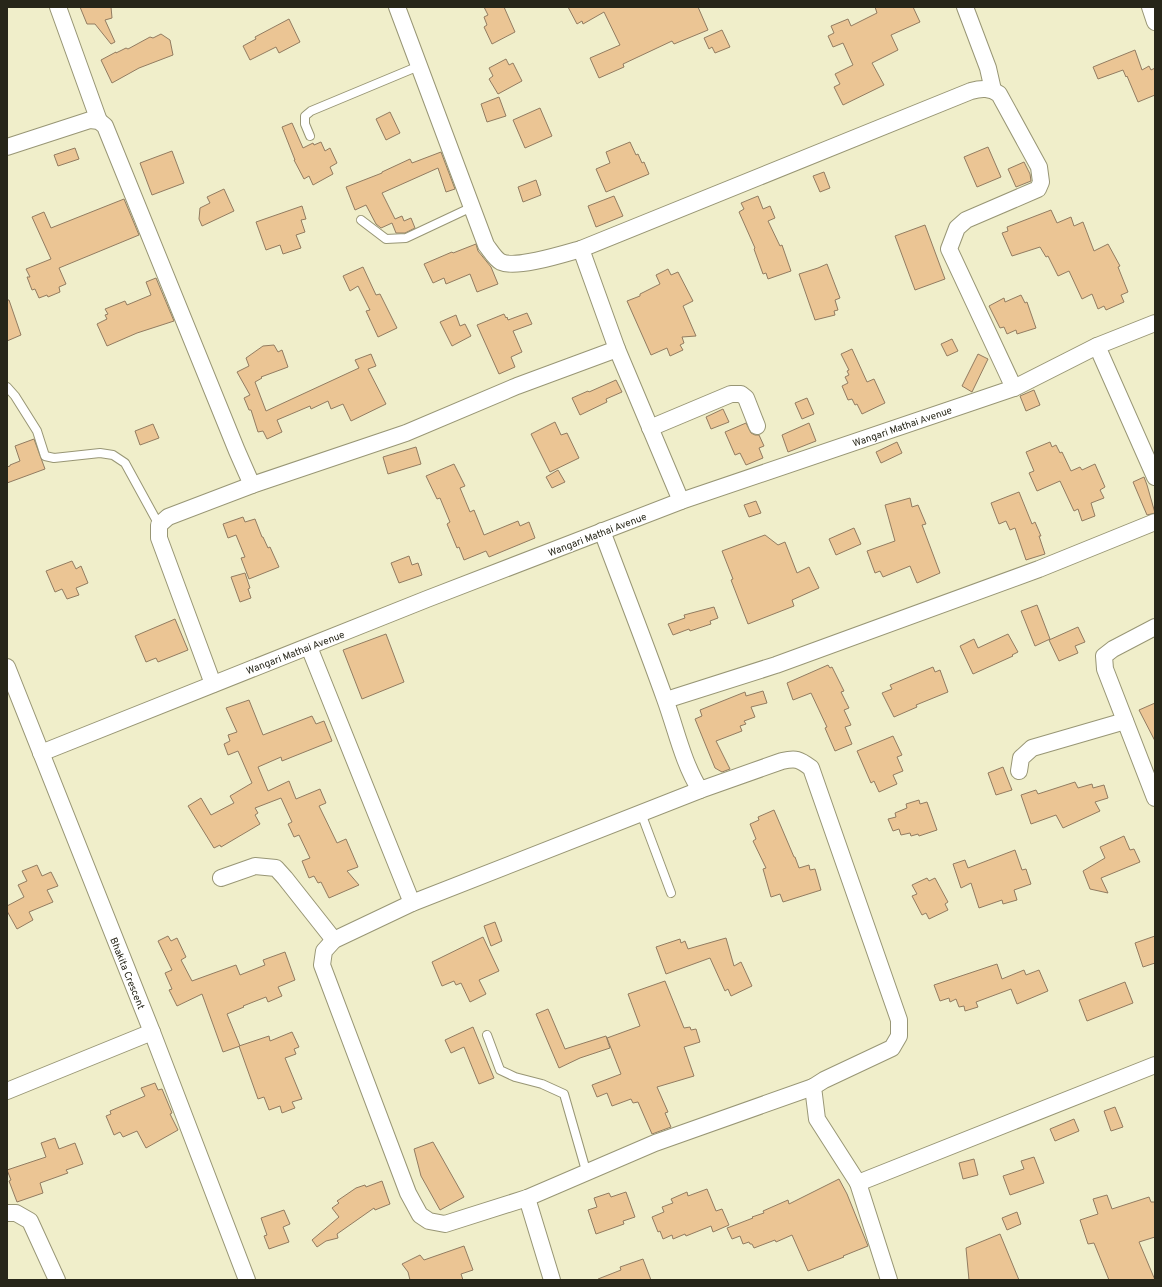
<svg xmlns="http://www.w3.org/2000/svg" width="1162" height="1287" viewBox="0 0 1162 1287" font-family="Overpass,sans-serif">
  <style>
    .building { fill: #ebc594; stroke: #927c61 }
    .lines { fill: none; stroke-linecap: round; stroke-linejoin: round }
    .lane-casing { stroke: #989675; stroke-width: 10 }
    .street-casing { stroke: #989675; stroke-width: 18 }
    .lane { stroke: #fff; stroke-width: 8 }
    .street { stroke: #fff; stroke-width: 16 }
    .labels { text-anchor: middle; stroke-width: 3; stroke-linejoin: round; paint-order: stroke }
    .street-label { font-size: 10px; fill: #272619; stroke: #fff }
  </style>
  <rect width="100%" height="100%" fill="#f0eeca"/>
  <!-- building -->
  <g class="building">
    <polygon points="80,7 111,7 112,18 105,20 115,42 111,44 95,24 87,24"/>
    <polygon points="484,7 504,7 515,32 492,44 484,27 487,25 484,17 488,15"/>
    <polygon points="568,7 698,7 708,30 674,44 672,41 623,64 624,67 599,78 590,58 620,45 604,12 583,24 582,21 577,24"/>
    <polygon points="875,7 913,7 920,22 891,35 898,50 872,63 884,85 843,105 834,87 840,84 835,74 853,65 843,43 833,47 828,36 834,33 831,26 848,19 851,26 877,13"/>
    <polygon points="289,19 300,42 279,53 276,47 250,60 243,46 256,39 255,37"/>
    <polygon points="722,30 730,47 715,53 712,47 709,49 704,38"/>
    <polygon points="161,34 170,40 173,55 139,68 112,83 101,60 116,52 116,53 126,48 128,49 150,37 153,38"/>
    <polygon points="1135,50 1142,70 1149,66 1151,70 1155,68 1155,95 1138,102 1127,76 1126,77 1123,70 1098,79 1093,67"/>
    <polygon points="506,59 509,65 513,63 522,81 498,94 489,79 493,76 489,68"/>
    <polygon points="499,97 506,116 487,122 481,104"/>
    <polygon points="540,108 552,136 525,148 513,120"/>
    <polygon points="390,112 400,133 386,140 376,119"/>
    <polygon points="292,123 303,148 313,143 314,145 321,142 325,151 330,148 337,163 330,167 333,174 313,185 309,176 304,179 294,160 295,160 282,127"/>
    <polygon points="630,142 636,155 638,154 642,163 644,162 649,174 606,192 596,169 610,163 606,152"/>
    <polygon points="988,147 1001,177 977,187 964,157"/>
    <polygon points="75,148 79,159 58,166 54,155"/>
    <polygon points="172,151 184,183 152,195 140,163"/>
    <polygon points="441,152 455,189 446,192 438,168 382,193 395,219 402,216 404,221 411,218 415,228 405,233 396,233 392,223 381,228 376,224 366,205 355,210 346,187 382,173 382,172 410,159 412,163"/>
    <polygon points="1024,162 1030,174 1031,181 1016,187 1008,169"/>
    <polygon points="824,172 830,188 820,192 813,176"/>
    <polygon points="536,180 541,195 523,202 518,187"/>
    <polygon points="224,189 234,211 202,226 199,219 200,208 210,203 207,197"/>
    <polygon points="614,196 623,216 596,227 588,206"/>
    <polygon points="758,196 763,209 770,206 775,218 768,221 780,246 782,245 791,271 768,279 766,273 763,274 754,249 755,248 739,212 744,209 741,203"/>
    <polygon points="124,199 139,235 59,268 66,284 59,287 60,292 48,297 47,295 39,298 35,289 32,290 27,277 30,277 26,269 51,259 32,217 44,212 51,228"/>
    <polygon points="302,206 306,219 301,220 305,232 296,235 301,248 283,254 280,245 266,250 256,222"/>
    <polygon points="1051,210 1057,223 1071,217 1074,226 1083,222 1094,251 1108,244 1120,266 1118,267 1128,292 1121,295 1124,302 1106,310 1104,306 1098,309 1092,294 1082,299 1069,271 1058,276 1048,256 1046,257 1040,247 1012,256 1002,233 1008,231 1007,227"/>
    <polygon points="925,225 945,279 915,290 895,236"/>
    <polygon points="476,244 478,251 491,267 498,284 477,292 470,274 446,284 444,278 433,283 424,264 452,252 453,253"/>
    <polygon points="827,264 840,298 835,300 838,310 834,311 835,315 815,320 799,274 818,268"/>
    <polygon points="363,267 376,295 380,294 397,328 378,337 366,311 370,310 358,286 350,291 343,276"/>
    <polygon points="668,269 671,275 678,272 693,301 683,306 696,336 682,337 684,343 680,345 683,350 670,356 667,348 651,355 627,301 640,296 640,294 660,284 656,275"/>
    <polygon points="156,278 174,321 137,333 107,346 97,324 107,319 105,315 108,314 105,309 125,301 127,305 151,295 146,282"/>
    <polygon points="1021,295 1025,303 1027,302 1036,328 1017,334 1016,330 1007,334 1004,327 1000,328 989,306 1004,298 1005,302"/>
    <polygon points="7,300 9,300 21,335 7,341"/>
    <polygon points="527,313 532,324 513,331 522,352 511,357 515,367 499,374 477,325 504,314 506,318 507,317 508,320"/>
    <polygon points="456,315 460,326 465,324 471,336 452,346 440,322"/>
    <polygon points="952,339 958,351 947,356 941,344"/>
    <polygon points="274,345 278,352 282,350 288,367 261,377 262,378 255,382 266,411 359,368 355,360 371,354 376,366 368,369 386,404 351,421 343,404 331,409 328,401 311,409 310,406 277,420 282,432 267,439 263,431 258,432 251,410 249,410 244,398 250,395 237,372 249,366 246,358 263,346"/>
    <polygon points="852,349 867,382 874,379 885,403 862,414 857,404 855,405 852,399 848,400 842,386 848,383 845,377 849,375 847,371 849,370 841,354"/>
    <polygon points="978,354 988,359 972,392 962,386"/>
    <polygon points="616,380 622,392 606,399 607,402 580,415 572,398 588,391 589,392"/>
    <polygon points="1034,390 1040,405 1026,411 1020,396"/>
    <polygon points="807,398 814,414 802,419 795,403"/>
    <polygon points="723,409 729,422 711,429 706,417"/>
    <polygon points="555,422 561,435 567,433 579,458 550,472 531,434"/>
    <polygon points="746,423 751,433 755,435 759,435 764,446 759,448 763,458 746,465 740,453 735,455 725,432"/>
    <polygon points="809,423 816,441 788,452 782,435"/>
    <polygon points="153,424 159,438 140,445 135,431"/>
    <polygon points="34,439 45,469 7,483 7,467 10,466 10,465 20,461 15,446"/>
    <polygon points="897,442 902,453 881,463 876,452"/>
    <polygon points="1050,442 1052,447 1056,445 1060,453 1062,452 1071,471 1080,467 1082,470 1095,464 1105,487 1100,490 1104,498 1091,503 1095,516 1082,521 1078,509 1074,511 1060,481 1037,491 1029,473 1034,471 1026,452"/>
    <polygon points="416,447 421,464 388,474 383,457"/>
    <polygon points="454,464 465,486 460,488 470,512 474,510 484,535 518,521 520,526 529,522 535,538 489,557 486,551 464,560 459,547 457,548 447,524 450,522 440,498 437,499 426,476"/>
    <polygon points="558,470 565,482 552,488 546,477"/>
    <polygon points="1144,477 1147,485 1155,513 1147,515 1133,482"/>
    <polygon points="1019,492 1032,524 1035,522 1041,536 1039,536 1045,554 1026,560 1015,528 1010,530 1006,521 999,524 991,503"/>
    <polygon points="910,498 912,507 918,505 926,524 922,525 940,573 917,583 910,566 883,577 880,571 875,573 867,551 895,541 885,505"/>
    <polygon points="756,501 761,513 749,517 744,505"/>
    <polygon points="243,517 245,522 255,519 262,537 263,537 268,548 270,547 279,567 249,579 241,558 245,557 236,535 228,538 223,524"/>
    <polygon points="854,528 861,544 836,555 829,539"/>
    <polygon points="765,535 778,545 785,542 797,573 809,567 819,588 792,600 794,606 748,624 731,580 733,579 722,551"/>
    <polygon points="409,556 412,565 418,563 422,575 399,583 391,563"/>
    <polygon points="72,561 76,569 81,566 88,583 76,588 79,595 67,599 62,589 55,592 46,571"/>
    <polygon points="245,573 250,588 248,589 251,598 240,602 231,577"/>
    <polygon points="1037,605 1050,639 1035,646 1021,611"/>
    <polygon points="714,607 718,618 710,621 711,624 690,631 689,629 673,635 668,624 685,618 684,615"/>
    <polygon points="175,619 188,650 158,662 156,658 146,662 135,636"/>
    <polygon points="1078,627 1085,642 1075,646 1078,653 1059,661 1049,640"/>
    <polygon points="386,634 404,682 362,699 343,650"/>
    <polygon points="1008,634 1018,652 1012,655 1013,656 973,674 960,646 974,639 978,648"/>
    <polygon points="828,665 830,668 832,667 844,691 841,692 849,708 844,710 851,725 845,727 852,744 835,751 825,728 827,727 811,693 793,700 787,683"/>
    <polygon points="933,667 935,672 940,670 948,692 916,705 917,707 894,717 882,693 892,689 890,685"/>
    <polygon points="763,691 767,703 751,707 755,717 744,721 746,724 740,726 742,731 716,741 730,769 722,772 715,768 695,719 702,716 700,710 745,692 746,696"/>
    <polygon points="249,700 263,735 312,716 316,724 324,721 332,741 282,761 281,757 258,767 268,791 289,781 296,799 320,789 326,803 319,806 337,843 346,839 358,867 347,871 359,885 329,898 321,882 318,883 314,876 309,878 302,861 310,858 299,835 294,837 288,824 292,822 281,798 255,808 258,813 255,815 260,824 221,847 220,845 214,848 188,806 201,798 211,815 234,803 230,796 252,783 238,751 228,755 224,744 230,741 228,735 237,732 226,708"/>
    <polygon points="1155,703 1155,741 1139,710"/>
    <polygon points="893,736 902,755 897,757 903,771 893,775 897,784 879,792 874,781 871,783 857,751"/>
    <polygon points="1003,767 1012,790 996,795 988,773"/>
    <polygon points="1075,782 1078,788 1092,784 1093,788 1104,785 1108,798 1095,802 1100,811 1063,828 1056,815 1031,824 1021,795 1036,790 1038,794"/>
    <polygon points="919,800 920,804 927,802 937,830 919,836 918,834 911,836 910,833 901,835 899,829 893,831 888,819 896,817 895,813 907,808 906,804"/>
    <polygon points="774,810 794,857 795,857 799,868 809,865 810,870 815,869 821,890 783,902 780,894 771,897 763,869 766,868 753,841 756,839 750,824 759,820 758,817"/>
    <polygon points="1124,836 1130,850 1134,849 1140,862 1101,878 1108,893 1090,889 1083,871 1105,858 1100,847"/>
    <polygon points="1015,850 1022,870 1026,869 1031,884 1014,890 1017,900 1003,904 1002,900 979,908 971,883 961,888 953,864 965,860 968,868"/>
    <polygon points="37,865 42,876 51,872 58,886 47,890 53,902 29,912 33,920 17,929 7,911 7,906 24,897 18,885 27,881 22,871"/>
    <polygon points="927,878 929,881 935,878 948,902 945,904 948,910 929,919 926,913 922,915 912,896 917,894 912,885"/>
    <polygon points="495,922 502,941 491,946 484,926"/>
    <polygon points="168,936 171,941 177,938 186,957 181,960 192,981 236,965 240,975 265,965 263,960 285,952 295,980 278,987 282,996 268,1002 266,997 243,1006 244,1007 227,1014 240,1046 223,1052 202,994 177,1006 169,990 172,989 165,973 172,970 158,941"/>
    <polygon points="1155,936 1155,963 1143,967 1135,943"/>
    <polygon points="483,937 499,971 479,980 486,994 470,1002 461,983 456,985 454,981 442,986 432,962"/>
    <polygon points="726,938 734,966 741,962 752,986 731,996 728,989 725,991 710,958 666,974 656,947 680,939 681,943 685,941 688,949"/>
    <polygon points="997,964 1002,979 1024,970 1026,975 1039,970 1048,991 1017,1004 1011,989 976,1002 978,1007 965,1011 964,1006 959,1007 956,999 950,1002 949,998 940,1001 934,985"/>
    <polygon points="665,981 684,1028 690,1027 691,1030 696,1029 700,1042 684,1047 694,1076 657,1087 668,1112 665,1113 671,1127 652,1134 638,1102 633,1103 631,1099 612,1106 607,1093 597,1097 592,1085 621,1074 607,1038 640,1026 628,994"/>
    <polygon points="1125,982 1133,1003 1087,1021 1079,1000"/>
    <polygon points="548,1009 565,1049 606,1036 610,1048 580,1058 559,1068 536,1014"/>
    <polygon points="473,1027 494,1078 479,1084 464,1047 451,1053 445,1040"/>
    <polygon points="292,1032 299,1047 294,1049 296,1054 285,1058 302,1099 292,1102 295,1108 282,1113 280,1106 269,1110 264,1097 258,1099 239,1046 269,1036 270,1041"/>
    <polygon points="155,1083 158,1090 162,1089 172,1113 170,1114 178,1130 146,1148 137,1131 123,1137 120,1132 114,1135 106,1116 111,1114 110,1111 145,1096 141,1088"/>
    <polygon points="1115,1107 1123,1127 1111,1131 1104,1111"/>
    <polygon points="1074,1119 1079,1131 1055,1141 1050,1129"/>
    <polygon points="55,1138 59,1149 75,1143 83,1164 66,1170 68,1173 40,1183 43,1193 17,1202 9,1181 11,1180 7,1170 46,1157 41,1143"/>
    <polygon points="433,1142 464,1197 440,1210 421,1176 414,1149"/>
    <polygon points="1034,1157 1044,1183 1010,1195 1003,1176 1024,1169 1021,1161"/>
    <polygon points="974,1159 978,1175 963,1179 959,1163"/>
    <polygon points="839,1179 847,1194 868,1246 843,1256 844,1257 808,1271 792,1235 776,1242 775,1240 754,1248 752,1244 750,1244 749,1242 743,1244 740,1236 732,1239 727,1228 753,1218 752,1217 764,1213 763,1211 788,1200 789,1204"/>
    <polygon points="382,1181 390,1204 375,1210 374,1208 337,1234 338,1238 326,1241 317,1247 312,1240 339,1217 332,1208 339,1203 337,1201 356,1188 365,1185 366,1187"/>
    <polygon points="707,1189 716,1211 722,1209 729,1225 713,1232 711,1226 686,1236 685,1234 673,1239 672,1235 663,1239 660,1231 658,1232 652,1217 664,1212 662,1207 673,1203 671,1199 687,1192 688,1196"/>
    <polygon points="626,1192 635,1217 623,1221 624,1224 596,1234 588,1210 597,1207 594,1198 609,1193 611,1197"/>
    <polygon points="1107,1195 1112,1209 1149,1197 1151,1202 1155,1202 1155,1237 1139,1242 1155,1280 1109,1280 1094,1243 1088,1244 1080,1220 1098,1214 1093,1199"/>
    <polygon points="284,1210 290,1224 283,1227 289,1242 269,1249 264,1236 267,1235 261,1218"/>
    <polygon points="1017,1212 1021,1224 1007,1230 1002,1218"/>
    <polygon points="1000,1234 1019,1280 969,1280 966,1248"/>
    <polygon points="464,1246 473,1270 461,1274 463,1280 410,1280 408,1272 402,1264 420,1255 424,1260"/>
    <polygon points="643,1259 651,1280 598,1280 598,1279 621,1270 620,1267"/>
  </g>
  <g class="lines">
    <!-- lane casing -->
    <g class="lane-casing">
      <g id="lane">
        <polyline points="310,136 305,124 305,116 311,111 419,66"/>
        <polyline points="361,220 386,239 406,238 472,207"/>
        <polyline points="7,387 15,396 37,431 45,456 54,458 100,453 113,455 125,463 159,525"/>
        <polyline points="641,813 671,893"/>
        <polyline points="487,1035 500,1070 515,1077 542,1084 564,1094 587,1174"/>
      </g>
    </g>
    <!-- street casing -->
    <g class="street-casing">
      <g id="street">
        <polyline points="58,7 99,121"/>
        <path d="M397 7 486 245C490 250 495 259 501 262 517 269 563 254 581 249L971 91C982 88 990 88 999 94L1039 167 1041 182 1038 189 966 220 957 228 949 249 1014 388"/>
        <polyline points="965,7 988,68 993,90"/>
        <polyline points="1150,7 1155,22"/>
        <polyline points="7,147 90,120 99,121 105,126 237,451 252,485"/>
        <polyline points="581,249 617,349 681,501"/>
        <polyline points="1097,346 1155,477"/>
        <polyline points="650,428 731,394 741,394 746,398 757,426"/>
        <path d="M602 531C623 587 645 643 665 699 676 729 683 763 700 790L782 761C796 758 799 759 811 768L899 1020V1036L892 1048 824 1080 813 1087 817 1119 858 1183"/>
        <polyline points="1155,627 1113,649 1104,656 1105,669 1155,798"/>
        <polyline points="309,647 412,903"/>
        <polyline points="7,667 152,1032 247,1280"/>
        <polyline points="213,684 159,538 159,525 168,517 252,485 406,433 517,386 617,349"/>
        <polyline points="666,700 776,665 1039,569 1155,522"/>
        <polyline points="41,753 427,599 681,501 1014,388 1097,346 1155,323"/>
        <polyline points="1019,771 1021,758 1032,748 1125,721"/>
        <polyline points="700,790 412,903 334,940 324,951 322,965 408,1193 420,1215 429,1221 445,1224 527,1198 655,1143 813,1087"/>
        <polyline points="221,878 255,866 276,868 285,878 334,940"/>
        <polyline points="7,1091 152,1032"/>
        <polyline points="527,1198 552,1280"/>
        <polyline points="7,1213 16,1213 30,1221 57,1280"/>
        <polyline points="889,1280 858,1183 1155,1065"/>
      </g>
    </g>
    <!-- lane -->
    <use href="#lane" class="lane"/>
    <!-- street -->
    <use href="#street" class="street"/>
  </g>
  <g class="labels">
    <!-- street labels -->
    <g class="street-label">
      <text transform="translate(902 426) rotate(-19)" y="4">Wangari Mathai Avenue</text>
      <text transform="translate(597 534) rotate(-21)" y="4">Wangari Mathai Avenue</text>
      <text transform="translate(295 652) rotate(-21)" y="4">Wangari Mathai Avenue</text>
      <text transform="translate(128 973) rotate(68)" y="4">Bhakita Crescent</text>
    </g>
  </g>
  <!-- border -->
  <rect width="1162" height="1287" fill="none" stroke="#272619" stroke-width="16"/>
</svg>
